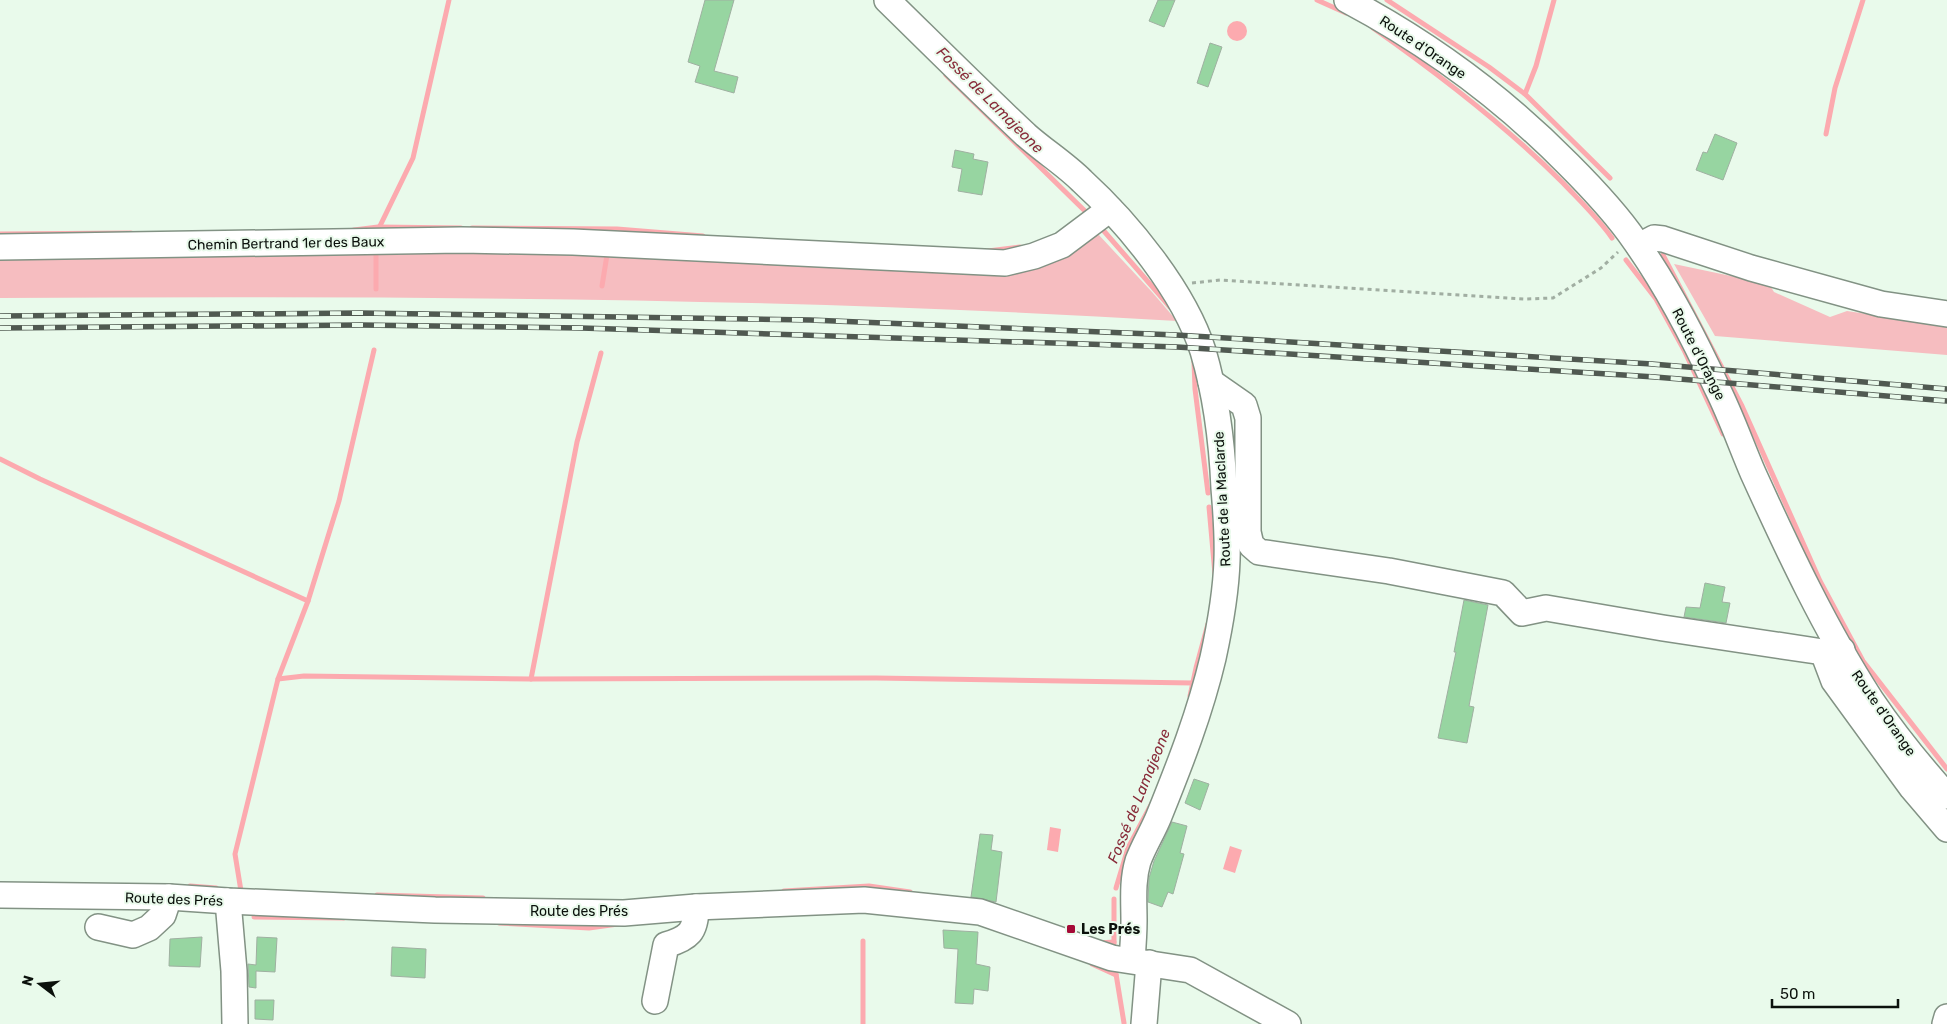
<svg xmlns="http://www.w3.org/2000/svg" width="1947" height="1024" viewBox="0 0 1947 1024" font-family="Rubik,sans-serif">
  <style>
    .green { fill: #f6bdc0 }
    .water { fill: #fcaaaf }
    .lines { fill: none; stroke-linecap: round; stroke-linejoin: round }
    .stream { stroke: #fcaaaf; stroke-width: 5 }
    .building { fill: #97d5a1; stroke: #9fb0a1 }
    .minor-casing { stroke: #829284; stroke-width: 28 }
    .path { stroke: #a1aea2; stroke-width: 3; stroke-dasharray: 4 4; stroke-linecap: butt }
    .minor { stroke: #fff; stroke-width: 25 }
    .rail-casing { stroke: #505951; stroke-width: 5.5 }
    .rail { stroke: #e9faeb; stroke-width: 4; stroke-dasharray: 11; stroke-linecap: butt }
    .poi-dot { fill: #a50a37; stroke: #e9faeb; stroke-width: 2 }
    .labels { text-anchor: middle; stroke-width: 4; stroke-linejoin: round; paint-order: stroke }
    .street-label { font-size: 14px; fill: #0b110c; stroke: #e9faeb }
    .poi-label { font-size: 14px; font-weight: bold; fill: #0b110c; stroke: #e9faeb; text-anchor: start }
    .water-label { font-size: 15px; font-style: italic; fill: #882b39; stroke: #e9faeb }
  </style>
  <rect width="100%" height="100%" fill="#e9faeb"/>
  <!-- green -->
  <g class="green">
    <path d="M1098 234 1152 292 1177 321C785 297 392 296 0 298V251L511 245 978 269Z"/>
    <polygon points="1674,264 1769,284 1774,292 1830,317 1847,311 1947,326 1947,355 1715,336"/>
  </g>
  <!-- water -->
  <g class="water">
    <circle cx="1237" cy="31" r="10"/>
    <polygon points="1050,827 1061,829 1058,852 1047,850"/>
    <polygon points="1230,846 1242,850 1235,873 1223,869"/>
  </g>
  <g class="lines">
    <!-- stream -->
    <g class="stream">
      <polyline points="1317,0 1346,13"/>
      <polyline points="1387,0 1489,67 1525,94 1610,178"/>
      <path d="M1373 28C1440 75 1506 126 1563 183 1580 201 1598 218 1612 238"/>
      <polyline points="946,75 1089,215"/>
      <polyline points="1525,94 1536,66 1554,0"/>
      <polyline points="1826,134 1835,88 1863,0"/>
      <polyline points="472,228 617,229 703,236"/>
      <polyline points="354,230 378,227 461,228"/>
      <polyline points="378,230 413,158 449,0"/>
      <polyline points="1103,230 1170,307"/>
      <polyline points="0,234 131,233"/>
      <polyline points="988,251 1020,247"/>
      <polyline points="376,253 376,289"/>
      <polyline points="1663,255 1742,406 1820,581 1863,661 1947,769"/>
      <polyline points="1626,260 1656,299 1684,350 1723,434"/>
      <polyline points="602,286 607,255"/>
      <polyline points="1194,362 1195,389 1208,493"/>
      <polyline points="0,459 40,479 308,601 278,679 235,854 241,891"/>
      <polyline points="1209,507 1215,574"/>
      <polyline points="308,601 339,501 374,350"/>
      <polyline points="278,679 304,676 531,679 876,678 1193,683"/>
      <polyline points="531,679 577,442 601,353"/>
      <polyline points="1190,696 1196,668 1208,624"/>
      <polyline points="190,886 216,888"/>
      <polyline points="1116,888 1128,848 1152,803"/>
      <polyline points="784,891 869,886 910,892"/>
      <polyline points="377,895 483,898"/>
      <polyline points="254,917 344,918"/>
      <polyline points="499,923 589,928 618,924"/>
      <polyline points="863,941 863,1024"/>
      <polyline points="1099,943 1114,942"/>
      <polyline points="1114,944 1114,899"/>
      <polyline points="1092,964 1116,975"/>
      <polyline points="1116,974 1124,1023"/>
    </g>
  </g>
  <!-- building -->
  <g class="building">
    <polygon points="705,0 734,0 714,71 738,77 734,93 695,82 700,66 688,62"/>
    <polygon points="1158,0 1175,0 1164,27 1149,21"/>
    <polygon points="1210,43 1222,47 1208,87 1197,83"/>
    <polygon points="1715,134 1737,143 1723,180 1696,170 1703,152 1707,153"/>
    <polygon points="955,150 974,154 973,159 988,162 982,195 958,191 962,169 952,167"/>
    <polygon points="1705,583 1725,587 1722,602 1730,603 1726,623 1684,617 1686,607 1700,608"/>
    <polygon points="1464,600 1488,605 1469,706 1474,707 1467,743 1438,738 1456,652 1454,652"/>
    <polygon points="1194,779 1209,784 1200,810 1185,803"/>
    <polygon points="1172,822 1187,826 1180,853 1184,854 1173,894 1168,892 1162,907 1148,902 1149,878 1154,861"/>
    <polygon points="980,834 993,835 991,850 1002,852 996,902 971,897"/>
    <polygon points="943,930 978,932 976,964 990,967 988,991 974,989 973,1004 955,1003 958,949 944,948"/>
    <polygon points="202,937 200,967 169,966 170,939"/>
    <polygon points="257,937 277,938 275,972 256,971 256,988 249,987 248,964 256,965"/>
    <polygon points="392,947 426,949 425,978 391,976"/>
    <polygon points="255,1000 274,1000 273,1020 255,1019"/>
  </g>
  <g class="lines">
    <!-- minor casing -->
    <g class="minor-casing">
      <g id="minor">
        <path d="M887 0C933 45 979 91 1026 135 1044 151 1065 164 1082 181 1128 223 1184 291 1203 351 1216 395 1222 442 1224 488 1226 512 1228 536 1227 560 1226 593 1220 626 1213 658 1200 713 1180 764 1159 816 1153 831 1144 845 1138 861 1132 881 1134 901 1134 921 1134 934 1133 947 1132 960"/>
        <path d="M1347 0C1428 43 1503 98 1568 164 1592 188 1616 213 1635 241 1667 286 1694 338 1717 388 1731 416 1741 445 1753 473 1788 550 1825 629 1871 700 1894 734 1920 766 1947 796"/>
        <polyline points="1639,246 1654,238 1663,239 1751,268 1881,304 1947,314"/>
        <polyline points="0,247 461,240 573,242 1005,263 1034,256 1062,245 1110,209"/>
        <polyline points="1211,382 1244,405 1248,418 1248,532 1251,545 1259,552 1389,571 1503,593 1522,613 1546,608 1663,628 1823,652 1842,650"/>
        <polyline points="1823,652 1834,681 1912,788 1947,829"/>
        <polyline points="0,895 169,897 228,901 435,910 624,913 696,907 864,900 980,912 1112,958 1190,970 1288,1024"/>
        <polyline points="228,901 234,971 235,1024"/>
        <polyline points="98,927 133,935 149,928 163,915 169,897"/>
        <path d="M655 1001 666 945C689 938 696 932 696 907"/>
        <polyline points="1144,1024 1149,963"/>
        <polyline points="1945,1024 1947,1017"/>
      </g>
    </g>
    <!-- path -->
    <polyline class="path" points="1192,283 1220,280 1525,299 1553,298 1601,268 1618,252"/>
    <!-- minor -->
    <use href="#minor" class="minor"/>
    <!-- rail casing -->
    <g class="rail-casing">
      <g id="rail">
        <polyline points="0,316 360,313 810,320 1176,335 1652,364 1947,389"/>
        <polyline points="0,328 360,325 581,328 1177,347 1655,377 1947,401"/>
      </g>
    </g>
    <!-- rail -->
    <use href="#rail" class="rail"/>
  </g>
  <!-- markers -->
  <rect class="poi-dot" x="1066" y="924" width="10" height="10" rx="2.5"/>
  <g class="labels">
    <!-- street labels -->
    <g class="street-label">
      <text transform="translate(1423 47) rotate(34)" y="5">Route d'Orange</text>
      <text transform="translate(286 243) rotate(-1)" y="5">Chemin Bertrand 1er des Baux</text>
      <text transform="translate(1699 354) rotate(63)" y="5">Route d'Orange</text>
      <text transform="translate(1222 499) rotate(-93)" y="5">Route de la Maclarde</text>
      <text transform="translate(1884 713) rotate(55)" y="5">Route d'Orange</text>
      <text transform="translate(174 899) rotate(2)" y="5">Route des Prés</text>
      <text x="579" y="916">Route des Prés</text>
    </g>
    <!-- poi labels -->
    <g class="poi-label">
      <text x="1081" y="934">Les Prés</text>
    </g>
    <!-- water labels -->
    <g class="water-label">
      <text transform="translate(990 100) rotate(45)" y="5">Fossé de Lamajeone</text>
      <text transform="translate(1139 796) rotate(-68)" y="5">Fossé de Lamajeone</text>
    </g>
  </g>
  <!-- north arrow -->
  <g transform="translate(40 984) rotate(286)" stroke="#e9faeb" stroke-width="4" paint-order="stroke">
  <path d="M0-4L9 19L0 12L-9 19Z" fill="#0b110c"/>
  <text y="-8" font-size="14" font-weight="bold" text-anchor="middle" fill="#0b110c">N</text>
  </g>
  <!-- scale -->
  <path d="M1772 999v8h126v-8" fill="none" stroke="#0b110c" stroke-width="2.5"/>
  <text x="1780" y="999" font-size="15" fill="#0b110c" stroke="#e9faeb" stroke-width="4" paint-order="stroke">50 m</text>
</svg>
